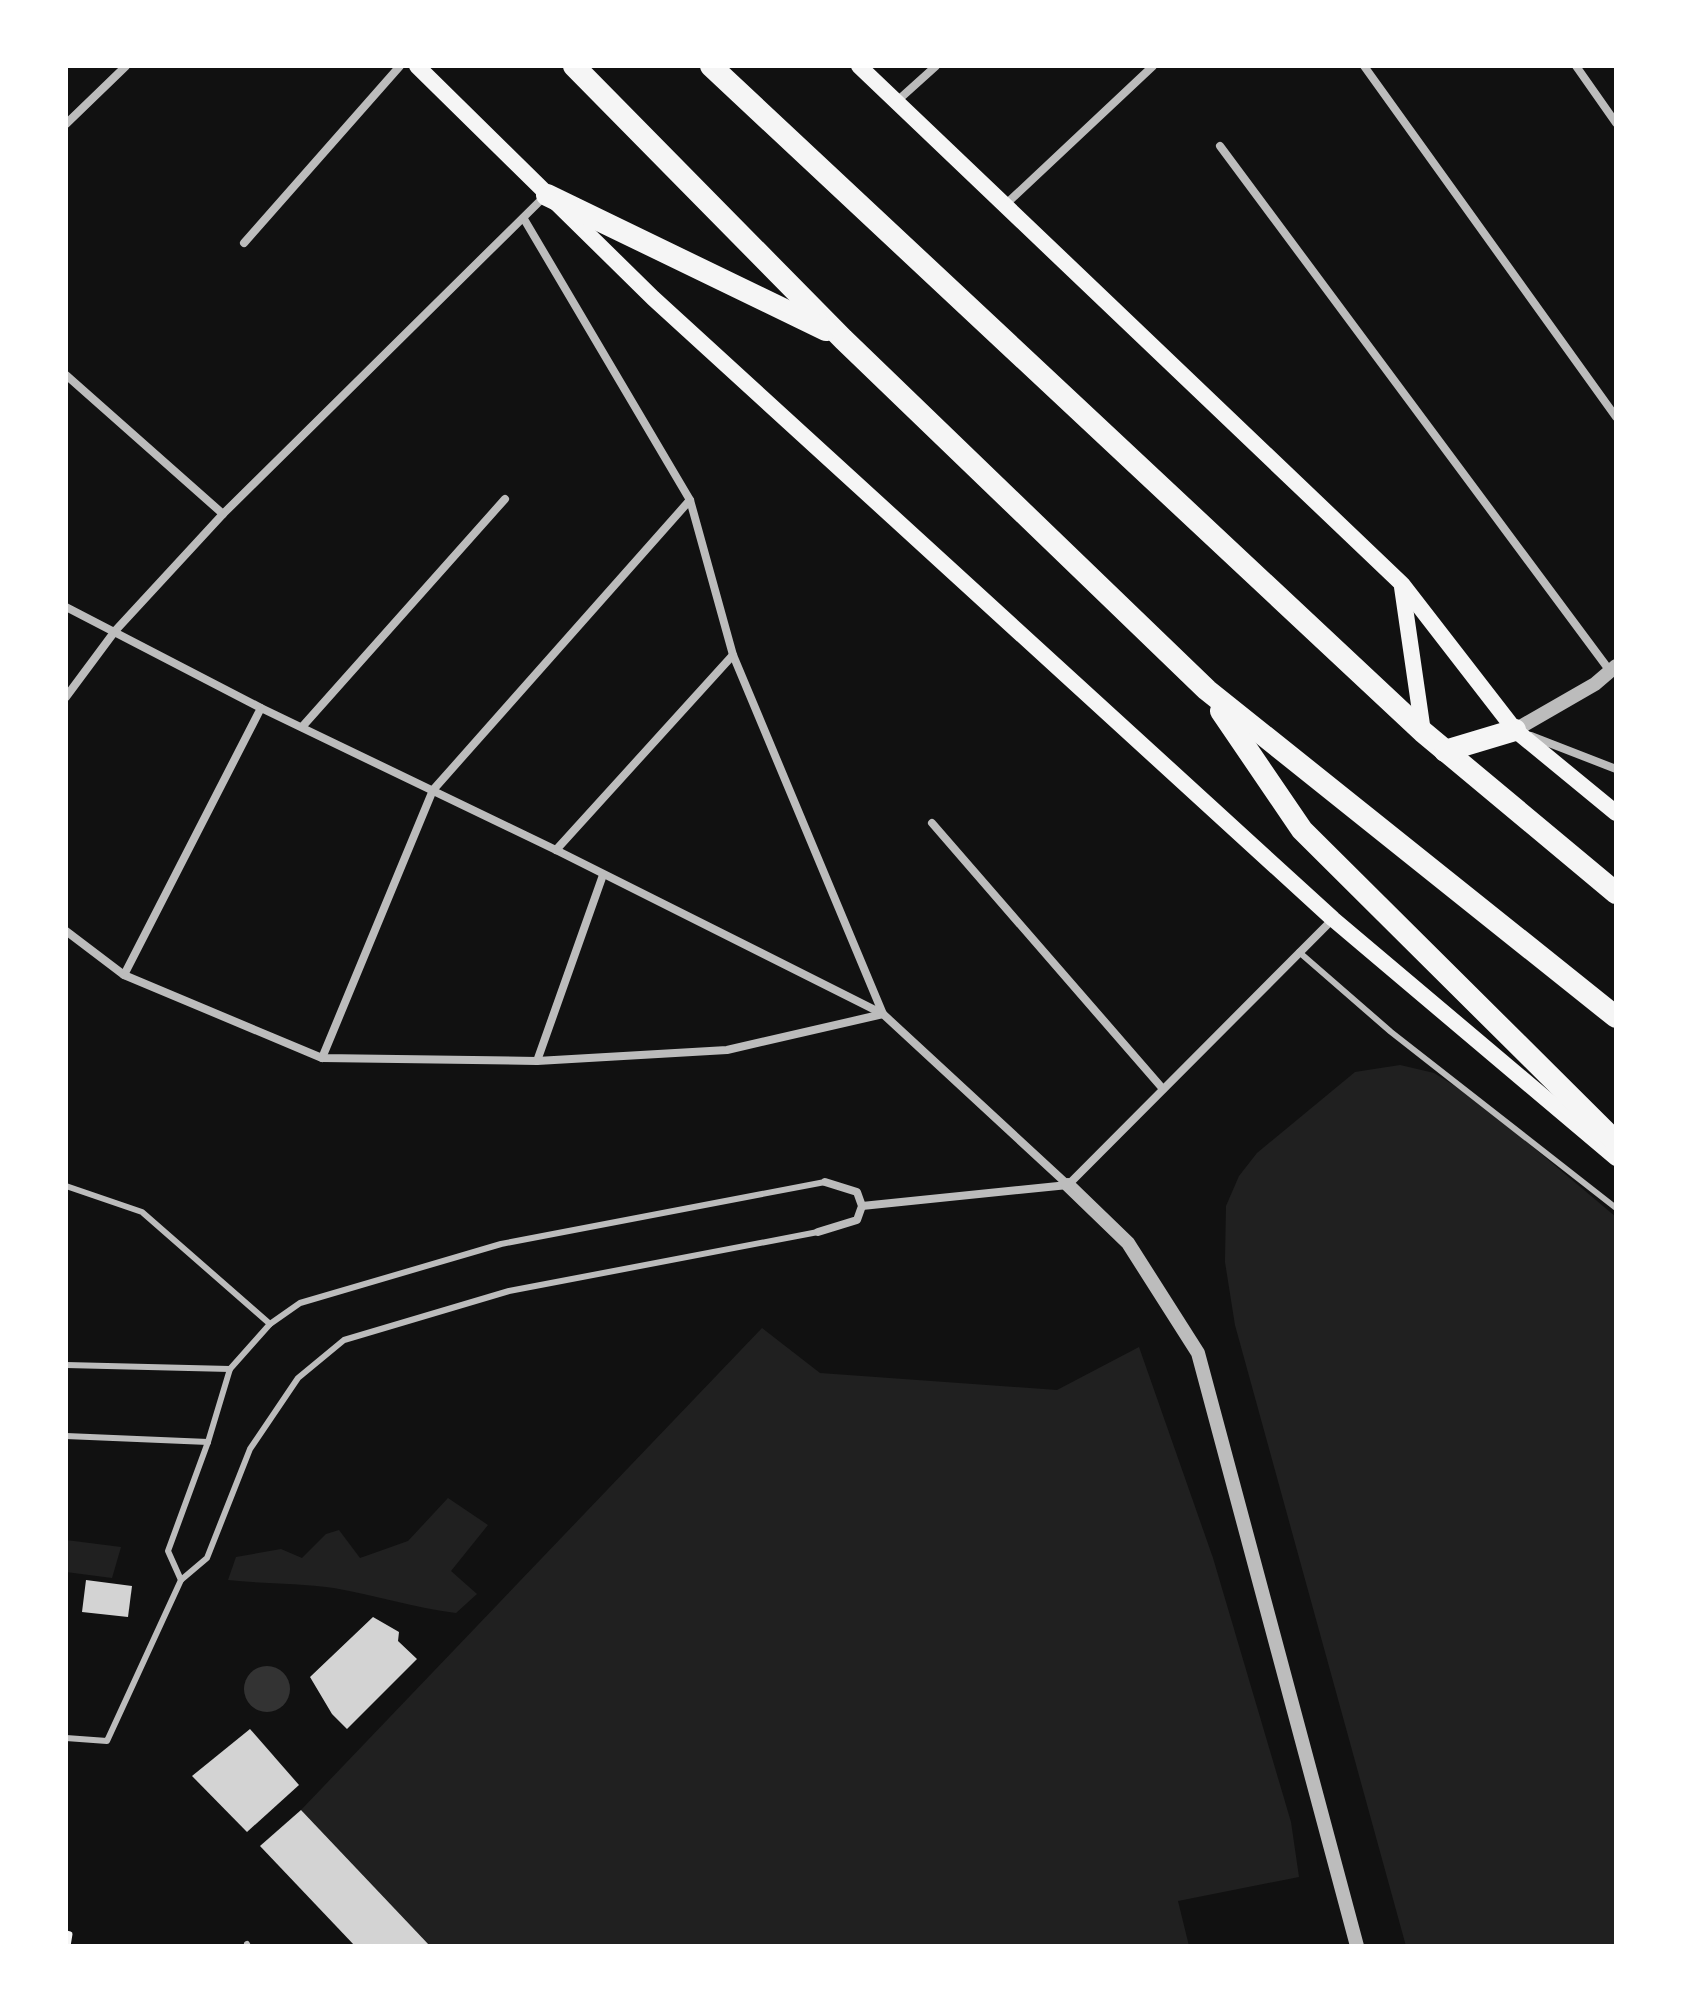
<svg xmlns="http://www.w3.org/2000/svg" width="1682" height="2012" viewBox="0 0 1682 2012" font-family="'Fira Sans Condensed',sans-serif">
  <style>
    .green { fill: #202020 }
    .water { fill: #333 }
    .building { fill: #d3d3d3 }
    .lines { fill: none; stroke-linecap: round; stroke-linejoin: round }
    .path { stroke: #f5f5f5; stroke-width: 5 }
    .service { stroke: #bcbcbc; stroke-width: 6 }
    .minor { stroke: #bcbcbc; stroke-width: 8 }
    .tertiary { stroke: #bcbcbc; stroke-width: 14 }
    .secondary { stroke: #f5f5f5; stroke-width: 16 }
    .trunk { stroke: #f5f5f5; stroke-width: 22 }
  </style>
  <rect width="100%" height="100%" fill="#111"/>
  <!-- green -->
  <g class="green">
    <polygon points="1400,1065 1434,1073 1477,1100 1616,1217 1616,1946 1406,1946 1235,1325 1225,1262 1226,1206 1239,1176 1257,1153 1355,1072"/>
    <polygon points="762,1328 820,1373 1057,1390 1139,1347 1213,1558 1291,1822 1299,1877 1178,1901 1189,1946 430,1946 301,1810"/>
    <path d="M448 1498 488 1525 451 1571 477 1594 456 1613C415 1608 375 1595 334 1588 299 1583 264 1584 228 1580L236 1557 281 1549 302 1558 326 1534 339 1530 360 1558 408 1541Z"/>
    <polygon points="66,1540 121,1547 112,1578 66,1572"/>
  </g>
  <!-- water -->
  <circle class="water" cx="267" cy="1689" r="23"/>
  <!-- building -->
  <g class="building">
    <polygon points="86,1580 132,1586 128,1617 82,1612"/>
    <polygon points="373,1617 399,1632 398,1641 417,1659 347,1729 332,1714 310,1677"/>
    <polygon points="250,1729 299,1785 247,1832 192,1776"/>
    <polygon points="301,1810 430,1946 355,1946 260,1846"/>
  </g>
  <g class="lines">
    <!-- path -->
    <polyline class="path" points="66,1933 70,1934 68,1946"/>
    <!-- service -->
    <g class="service">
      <polyline points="1299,952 1391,1032 1616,1208"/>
      <polyline points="66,1186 142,1212 270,1324"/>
      <polyline points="66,1365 230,1369"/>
      <polyline points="66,1436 208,1442"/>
      <polyline points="181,1580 168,1551 208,1442 230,1369 270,1324 300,1303 501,1244 825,1182"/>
      <polyline points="66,1738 107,1741 181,1580 207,1558 250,1449 298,1378 344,1340 509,1291 818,1232"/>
      <polyline points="247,1944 248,1946"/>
    </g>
    <!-- minor -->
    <g class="minor">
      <polyline points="1364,66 1616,417"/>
      <polyline points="1576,66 1616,123"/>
      <polyline points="896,102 936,66"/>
      <polyline points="66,124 126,66"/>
      <polyline points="1220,146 1610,671"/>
      <polyline points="1005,205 1153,66"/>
      <polyline points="244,243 400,66"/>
      <polyline points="66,375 223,514"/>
      <polyline points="66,607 261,708 556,850 883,1014 1068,1185"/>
      <polyline points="66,697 115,631 223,514 546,195"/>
      <polyline points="302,727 505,499"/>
      <polyline points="1531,736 1616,769"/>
      <polyline points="932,823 1163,1089"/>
      <polyline points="556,850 733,655"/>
      <polyline points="66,931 124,975 322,1058 537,1061 727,1050 883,1014 733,655 690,500 524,219"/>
      <polyline points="124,975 261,708"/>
      <polyline points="322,1058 433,790 690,500"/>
      <polyline points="537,1061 603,875"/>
      <polyline points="862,1206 1068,1185 1333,919"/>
      <polyline points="818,1232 857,1220 862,1206 857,1192 825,1182"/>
    </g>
    <!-- tertiary -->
    <g class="tertiary">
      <polyline points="1515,730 1595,684 1616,666"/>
      <polyline points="1068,1185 1128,1243 1198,1353 1357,1946"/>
    </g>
    <!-- secondary -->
    <g class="secondary">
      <polyline points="417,66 653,298 1333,919 1616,1158"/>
      <polyline points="859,66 1402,584 1515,730 1616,813"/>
      <polyline points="1402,587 1423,732"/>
    </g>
    <!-- trunk -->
    <g class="trunk">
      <polyline points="574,66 843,339 1207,690 1616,1017"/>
      <polyline points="711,66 1423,732 1616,893"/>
      <polyline points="547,195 826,330"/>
      <polyline points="1221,711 1302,830 1616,1142"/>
      <polyline points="1445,751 1515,730"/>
    </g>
  </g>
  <!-- border -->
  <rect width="1682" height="2012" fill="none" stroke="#ffffff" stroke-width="136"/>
</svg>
